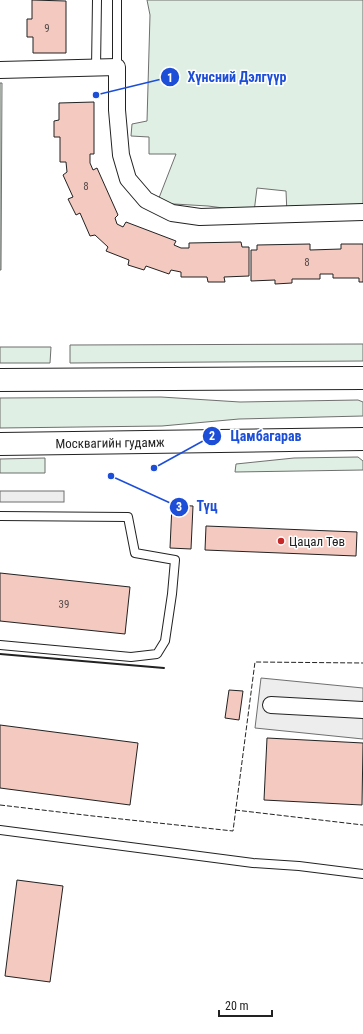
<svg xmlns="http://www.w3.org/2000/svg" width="363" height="1034" viewBox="0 0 363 1034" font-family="'Roboto Condensed',sans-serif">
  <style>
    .green { fill: #e0efe3; stroke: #6f6f6f }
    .parking { fill: #ededed; stroke: #6f6f6f }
    .building { fill: #f3c9c0; stroke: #222 }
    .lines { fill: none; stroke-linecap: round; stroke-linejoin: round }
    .lane-casing { stroke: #222; stroke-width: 10 }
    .street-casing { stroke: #222; stroke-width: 18 }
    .highway-casing { stroke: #222; stroke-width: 24 }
    .lane { stroke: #fff; stroke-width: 8 }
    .street { stroke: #fff; stroke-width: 16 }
    .highway { stroke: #fff; stroke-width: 22 }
    .fence { stroke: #222; stroke-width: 1; stroke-dasharray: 5 2; stroke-linecap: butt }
    .wall { stroke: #222; stroke-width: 2 }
    .poi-dot { fill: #c62828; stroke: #fff; stroke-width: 1.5 }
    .labels { text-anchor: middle; stroke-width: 3; stroke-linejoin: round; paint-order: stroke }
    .number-label { font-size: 11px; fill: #564c4a }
    .street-label { font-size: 13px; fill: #222; stroke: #fff }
    .poi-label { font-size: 13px; fill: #222; stroke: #fff; text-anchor: start }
    .leader { fill: none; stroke: #1d4ed8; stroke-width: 1.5 }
    .callout-dot { fill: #1d4ed8; stroke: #fff; stroke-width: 1.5 }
    .mark-label { font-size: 12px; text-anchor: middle; font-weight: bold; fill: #fff }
    .callout-label { font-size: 14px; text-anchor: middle; font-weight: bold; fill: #1d4ed8; stroke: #fff; stroke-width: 3; stroke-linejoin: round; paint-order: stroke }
  </style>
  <rect width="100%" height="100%" fill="#fff"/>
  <!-- green -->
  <g class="green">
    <polygon points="147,0 363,0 363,217 287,214 286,191 257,188 254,212 208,206 157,203 176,154 149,154 149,137 131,136 132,124 147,121 150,15"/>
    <polygon points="0,83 2,83 1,270 0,270"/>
    <polygon points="363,344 363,361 70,363 70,345"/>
    <polygon points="0,347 51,347 50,363 0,363"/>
    <polygon points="161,397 240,402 358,400 363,402 363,416 239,419 162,426 0,428 0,398"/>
    <polygon points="358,457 363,461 363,470 235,472 236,464 294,458"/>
    <polygon points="45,458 45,473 0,473 0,459"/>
  </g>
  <!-- parking -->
  <g class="parking">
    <rect x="0" y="491" width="64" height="11"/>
    <polygon points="261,678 363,688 363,739 255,728"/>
  </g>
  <!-- building -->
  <g class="building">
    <polygon points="32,0 66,1 66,53 33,53 33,37 27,37 27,19 32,19"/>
    <polygon points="94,102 94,154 90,154 90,163 93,170 97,168 118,215 115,218 117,224 123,227 126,222 176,241 174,245 181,248 189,248 189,243 241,242 242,247 249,247 249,276 224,277 225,282 208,282 207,277 181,277 181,272 171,270 169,274 146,266 144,270 128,265 129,260 106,251 108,247 95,235 90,236 80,213 76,215 68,199 73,197 63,175 67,172 66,162 60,162 60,137 54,137 54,121 59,120 59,103"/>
    <polygon points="310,244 310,250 341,249 341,244 363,244 363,282 359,282 359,278 333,278 333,274 320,274 320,279 292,279 292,283 275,284 275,280 251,281 251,250 257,250 257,245"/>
    <polygon points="172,505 193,506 191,549 170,548"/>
    <polygon points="206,526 357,532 356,556 205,550"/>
    <polygon points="0,573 130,587 125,634 0,621"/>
    <polygon points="229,690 243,691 239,720 225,718"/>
    <polygon points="0,725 138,743 130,805 0,788"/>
    <polygon points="267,738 363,743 362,805 264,800"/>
    <polygon points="17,880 63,886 50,982 5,976"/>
  </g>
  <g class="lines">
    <!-- lane casing -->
    <g class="lane-casing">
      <g id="lane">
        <polyline points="117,67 117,0"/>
        <polyline points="96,68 97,0"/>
        <polyline points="0,516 128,517 135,553 175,560 172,594 165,641 157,654 131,657 0,645"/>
        <polyline points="0,830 253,863 299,866 363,874"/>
      </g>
    </g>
    <!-- street casing -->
    <g class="street-casing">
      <g id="street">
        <polyline points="0,70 117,67 117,110 121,155 128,179 146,200 172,213 200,217 363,212"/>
        <polyline points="271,705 363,710"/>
      </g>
    </g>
    <!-- highway casing -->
    <g class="highway-casing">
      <g id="highway">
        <polyline points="0,380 363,378"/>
        <path id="s1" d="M0 444 363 439"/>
      </g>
    </g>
    <!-- lane -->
    <use href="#lane" class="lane"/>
    <!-- street -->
    <use href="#street" class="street"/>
    <!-- highway -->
    <use href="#highway" class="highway"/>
    <!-- fence -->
    <g class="fence">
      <polyline points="0,805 93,816 233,831 255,662 363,663"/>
      <polyline points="235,810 363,825"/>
    </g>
    <!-- wall -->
    <polyline class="wall" points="0,654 164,668"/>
  </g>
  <!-- markers -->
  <circle class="poi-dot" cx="281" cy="541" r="4"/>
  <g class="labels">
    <!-- number labels -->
    <g class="number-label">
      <text x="47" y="32">9</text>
      <text x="86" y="190">8</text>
      <text x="307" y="266">8</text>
      <text x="64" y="608">39</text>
    </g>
    <!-- street labels -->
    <g class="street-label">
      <text dy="5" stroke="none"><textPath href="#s1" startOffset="110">Москвагийн гудамж</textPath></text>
    </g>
    <!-- poi labels -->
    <g class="poi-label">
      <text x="289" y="546">Цацал Төв</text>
    </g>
  </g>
  <!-- callouts -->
  <path class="leader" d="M96 95L170 77M154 468L212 436M111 476L179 507"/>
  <g class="callout-dot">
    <circle cx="96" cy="95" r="4"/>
    <circle cx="154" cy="468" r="4"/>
    <circle cx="111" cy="476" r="4"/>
    <circle cx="170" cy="77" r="10"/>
    <circle cx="212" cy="436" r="10"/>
    <circle cx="179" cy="507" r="10"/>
  </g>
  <g class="mark-label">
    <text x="170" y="82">1</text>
    <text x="212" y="440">2</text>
    <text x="179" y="511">3</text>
  </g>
  <g class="callout-label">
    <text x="237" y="82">Хүнсний Дэлгүүр</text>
    <text x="266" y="441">Цамбагарав</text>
    <text x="207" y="511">Түц</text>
  </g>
  <!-- scale -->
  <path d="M219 1010v6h53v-6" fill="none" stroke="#222222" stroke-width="2"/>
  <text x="225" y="1010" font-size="12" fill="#222222" stroke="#ffffff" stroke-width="3" paint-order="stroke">20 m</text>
</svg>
